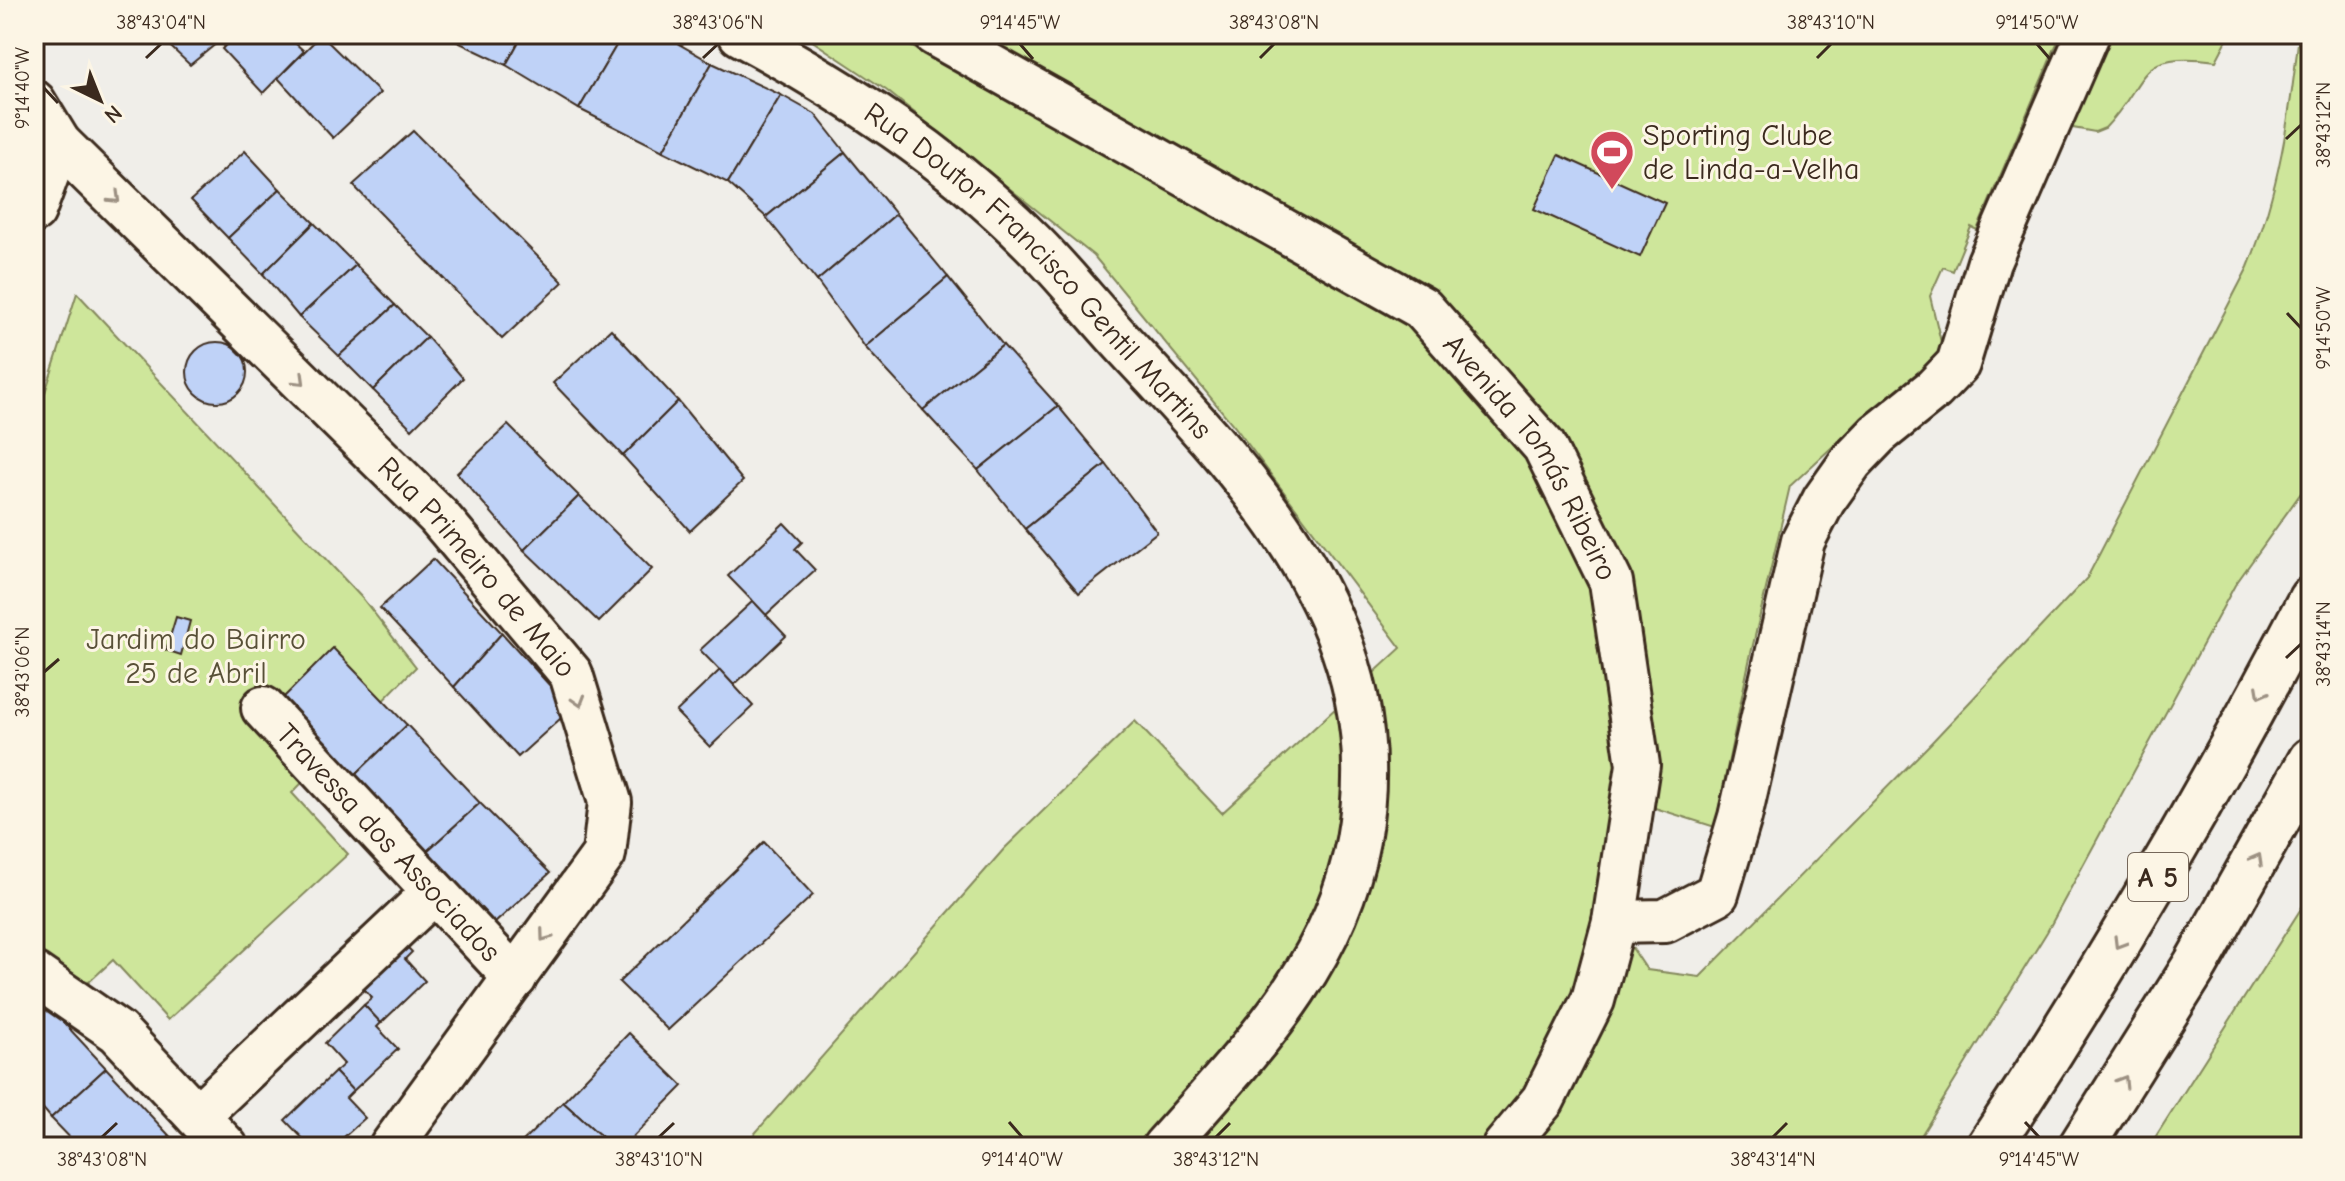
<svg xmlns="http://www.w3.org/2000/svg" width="2345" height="1181" viewBox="0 0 2345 1181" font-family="'Comic Neue',sans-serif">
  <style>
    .green { fill: #cee69b; stroke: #84885c; stroke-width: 2 }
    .building { fill: #bfd2f7; stroke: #3b2a1e; stroke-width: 2 }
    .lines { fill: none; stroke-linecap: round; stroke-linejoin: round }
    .minor-casing { stroke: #3b2a1e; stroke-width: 48 }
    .highway-casing { stroke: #3b2a1e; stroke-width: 50 }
    .minor { stroke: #fcf5e5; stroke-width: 42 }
    .highway { stroke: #fcf5e5; stroke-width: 44 }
    .oneway { stroke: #9c9082 }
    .ticks { fill: none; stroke: #3b2a1e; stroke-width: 3 }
    .labels { text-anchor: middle; stroke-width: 6; stroke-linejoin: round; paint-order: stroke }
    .shield { fill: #fcf5e5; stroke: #75675a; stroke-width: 2 }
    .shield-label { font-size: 28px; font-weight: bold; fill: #3b2a1e }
    .poi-label { font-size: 30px; fill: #3b2a1e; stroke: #fcf5e5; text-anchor: start }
    .street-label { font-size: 30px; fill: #3b2a1e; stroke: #fcf5e5 }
    .park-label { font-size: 30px; fill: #585037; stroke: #fcf5e5 }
    .neatline { fill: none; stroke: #3b2a1e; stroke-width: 3 }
    .ticks-label { font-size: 20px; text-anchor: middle; fill: #3b2a1e }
  </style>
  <rect width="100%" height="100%" fill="#f0eee9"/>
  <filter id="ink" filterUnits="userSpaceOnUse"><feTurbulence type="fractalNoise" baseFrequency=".0125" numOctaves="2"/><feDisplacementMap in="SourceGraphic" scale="16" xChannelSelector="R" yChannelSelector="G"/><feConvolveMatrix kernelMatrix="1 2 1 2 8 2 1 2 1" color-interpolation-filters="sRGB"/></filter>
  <g filter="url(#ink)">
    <!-- green -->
    <g class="green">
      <path d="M802 34H887L1394 294 934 34H2061L1977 230 1971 227 1953 271 1943 267 1930 296 1941 342 1934 373 1870 412 1790 486 1749 662 1715 827 1633 801 1615 922 1647 970 1700 977 1931 743 2087 578 2248 267C2279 192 2290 114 2299 34H2311V479L2235 585 2047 932 1914 1147H743L1004 849 1135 721 1222 813 1401 648 1235 427 1094 256 886 90Z"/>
      <path d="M2103 34H2230L2216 61C2133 49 2150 82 2105 128L2095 132 2073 128 2067 117Z"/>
      <polygon points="77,293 363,599 416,667 292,793 348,854 168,1020 113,960 89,982 34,978 34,427"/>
      <polygon points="2311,893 2311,1147 2149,1147"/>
    </g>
    <!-- building -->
    <g class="building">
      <polygon points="157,34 228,34 190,65"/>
      <polygon points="236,34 285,34 304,51 263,93 222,49"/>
      <polygon points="441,34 523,34 506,65"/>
      <polygon points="523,34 623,34 579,109 506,65"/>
      <polygon points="623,34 661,34 712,63 663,151 579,109"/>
      <polygon points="321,35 380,93 333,138 278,78"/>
      <polygon points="712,63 781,95 728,183 663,151"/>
      <polygon points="781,95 815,114 845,152 766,217 728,183"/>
      <polygon points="413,131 563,282 502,339 353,185"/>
      <polygon points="245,151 280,189 228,238 191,200"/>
      <polygon points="845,152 896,214 817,281 766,217"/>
      <polygon points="1559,155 1665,203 1640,257 1534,209"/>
      <polygon points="280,189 314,223 263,274 228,238"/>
      <polygon points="896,214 948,277 865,347 817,281"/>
      <polygon points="314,223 356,265 299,317 263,274"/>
      <polygon points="356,265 395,305 339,356 299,317"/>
      <polygon points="948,277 1003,345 923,410 865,347"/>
      <polygon points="395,305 427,337 373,390 339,356"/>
      <polygon points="611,329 678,401 623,456 553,383"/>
      <polygon points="427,337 463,378 412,429 373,390"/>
      <circle cx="217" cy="372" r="30"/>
      <polygon points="1003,345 1058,406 978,470 923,410"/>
      <polygon points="678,401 743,481 690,531 623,456"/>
      <polygon points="1058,406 1106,464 1025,529 978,470"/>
      <polygon points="508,425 579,496 524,550 457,473"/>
      <polygon points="1106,464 1157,532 1079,593 1025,529"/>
      <polygon points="579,496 652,569 599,622 524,550"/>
      <polygon points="784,523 802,542 795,549 815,570 766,615 728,576"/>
      <polygon points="433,559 502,633 454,687 380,608"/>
      <polygon points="753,601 786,636 734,685 700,650"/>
      <polygon points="176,617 190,621 181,655 166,650"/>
      <polygon points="502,633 571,709 518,757 454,687"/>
      <polygon points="333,648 407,725 355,775 279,702"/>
      <polygon points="720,670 753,706 710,747 676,712"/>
      <polygon points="407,725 480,803 426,852 355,775"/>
      <polygon points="480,803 550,873 495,923 426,852"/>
      <polygon points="764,842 813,895 668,1030 619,982"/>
      <polygon points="399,939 412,952 405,959 425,981 381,1023 364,1005 372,998 356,980"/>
      <polygon points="38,995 106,1068 51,1118 34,1098 34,998"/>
      <polygon points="364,1005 381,1023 377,1027 398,1049 353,1091 335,1072 344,1064 325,1043"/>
      <polygon points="629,1033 683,1086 623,1147 613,1147 563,1102"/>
      <polygon points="106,1068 180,1147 79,1147 51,1118"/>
      <polygon points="335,1072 353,1091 346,1098 365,1118 333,1147 311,1147 285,1120"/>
      <polygon points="563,1102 613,1147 517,1147"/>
    </g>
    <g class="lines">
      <!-- minor casing -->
      <g class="minor-casing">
        <g id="minor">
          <path id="s1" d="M740 34C846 91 948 157 1033 243 1067 277 1097 316 1130 351 1259 489 1395 634 1358 840 1335 967 1246 1054 1164 1147"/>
          <path id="s2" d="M934 34 1422 308 1544 446 1611 582 1638 765 1614 922 1593 1000 1543 1100 1504 1147"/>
          <path id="s3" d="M34 102 59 143 438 516 571 674 610 802 604 854 391 1147"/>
          <polyline points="34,211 59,143"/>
          <path id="s4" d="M263 708 515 978"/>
          <polyline points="1614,922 1665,921 1717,894 1740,817 1803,541 1824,500 1851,462 1878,434 1934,389 1958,364 1989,262 2088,34"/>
          <polyline points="34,974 118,1032 226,1147"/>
          <polyline points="197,1116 434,892"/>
        </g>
      </g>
      <!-- highway casing -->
      <g class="highway-casing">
        <g id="highway">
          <path d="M1989 1147C2106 970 2213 787 2311 599"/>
          <polyline points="2081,1147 2196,964 2311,760"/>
        </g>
      </g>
      <!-- minor -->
      <use href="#minor" class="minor"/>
      <!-- highway -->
      <use href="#highway" class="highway"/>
    </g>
    <!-- one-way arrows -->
    <defs><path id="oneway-chevron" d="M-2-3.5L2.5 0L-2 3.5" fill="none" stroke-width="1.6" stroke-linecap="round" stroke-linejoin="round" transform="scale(2)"/></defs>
    <g class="oneway">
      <use href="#oneway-chevron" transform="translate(115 198) rotate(44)"/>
      <use href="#oneway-chevron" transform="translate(300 380) rotate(44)"/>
      <use href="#oneway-chevron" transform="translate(2261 693) rotate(118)"/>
      <use href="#oneway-chevron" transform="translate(579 701) rotate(73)"/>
      <use href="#oneway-chevron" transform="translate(2257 859) rotate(-61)"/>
      <use href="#oneway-chevron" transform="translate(545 936) rotate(126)"/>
      <use href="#oneway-chevron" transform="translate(2119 943) rotate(121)"/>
      <use href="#oneway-chevron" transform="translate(2123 1081) rotate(-58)"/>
    </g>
  </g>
  <!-- ticks -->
  <path class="ticks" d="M1020 44 1033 59M2037 44 2050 59M146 58 161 44M703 58 718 44M1260 58 1274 44M1817 58 1831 44M44 88 58 103M2286 139 2301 125M2287 313 2301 328M2286 658 2301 644M44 672 59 659M1009 1122 1022 1137M2025 1122 2039 1137M102 1137 117 1123M659 1137 674 1123M1216 1137 1230 1123M1773 1137 1787 1123"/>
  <!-- icons -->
  <defs>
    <g id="stadium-pin" transform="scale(2.3)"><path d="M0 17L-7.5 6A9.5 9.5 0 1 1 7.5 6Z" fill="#d1495b" stroke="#fcf5e5"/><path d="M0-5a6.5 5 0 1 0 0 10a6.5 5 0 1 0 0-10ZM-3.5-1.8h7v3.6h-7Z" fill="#fff"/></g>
  </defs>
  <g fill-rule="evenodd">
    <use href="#stadium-pin" x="1612" y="152"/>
  </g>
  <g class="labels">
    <!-- shield labels -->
    <rect class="shield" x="2128" y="853" width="60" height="48" rx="6"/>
    <g class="shield-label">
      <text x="2158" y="887">A 5</text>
    </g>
    <!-- poi labels -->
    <g class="poi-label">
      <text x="1643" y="145">Sporting Clube<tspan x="1643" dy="34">de Linda-a-Velha</tspan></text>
    </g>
    <!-- street labels -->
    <g class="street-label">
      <text dy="10" stroke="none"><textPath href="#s1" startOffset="384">Rua Doutor Francisco Gentil Martins</textPath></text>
      <text dy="10" stroke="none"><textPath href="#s2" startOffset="746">Avenida Tomás Ribeiro</textPath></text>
      <text dy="10" stroke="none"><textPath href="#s3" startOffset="644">Rua Primeiro de Maio</textPath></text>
      <text dy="10" stroke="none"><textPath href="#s4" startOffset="184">Travessa dos Associados</textPath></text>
    </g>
    <!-- park labels -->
    <g class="park-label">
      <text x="196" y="649">Jardim do Bairro<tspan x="196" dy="34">25 de Abril</tspan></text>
    </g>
  </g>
  <!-- margin -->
  <rect width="2345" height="1181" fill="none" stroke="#fcf5e5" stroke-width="88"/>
  <!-- north arrow -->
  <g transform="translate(100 100) rotate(137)" stroke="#fcf5e5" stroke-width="6" paint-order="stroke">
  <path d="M0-6L14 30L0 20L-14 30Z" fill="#3b2a1e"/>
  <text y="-12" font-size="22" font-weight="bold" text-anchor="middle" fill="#3b2a1e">N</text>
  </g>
  <rect x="44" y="44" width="2257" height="1093" class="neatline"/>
  <g class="ticks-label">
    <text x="161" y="29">38°43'04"N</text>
    <text x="718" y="29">38°43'06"N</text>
    <text x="1020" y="29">9°14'45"W</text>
    <text x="1274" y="29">38°43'08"N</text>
    <text x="1831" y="29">38°43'10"N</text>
    <text x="2037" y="29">9°14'50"W</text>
    <text transform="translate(22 88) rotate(-90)" y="7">9°14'40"W</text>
    <text transform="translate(2323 125) rotate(-90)" y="7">38°43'12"N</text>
    <text transform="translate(2323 328) rotate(-90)" y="7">9°14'50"W</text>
    <text transform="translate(2323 644) rotate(-90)" y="7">38°43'14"N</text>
    <text transform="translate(22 672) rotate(-90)" y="7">38°43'06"N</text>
    <text x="102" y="1166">38°43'08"N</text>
    <text x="659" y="1166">38°43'10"N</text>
    <text x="1022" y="1166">9°14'40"W</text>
    <text x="1216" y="1166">38°43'12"N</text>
    <text x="1773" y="1166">38°43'14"N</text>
    <text x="2039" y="1166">9°14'45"W</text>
  </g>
</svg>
